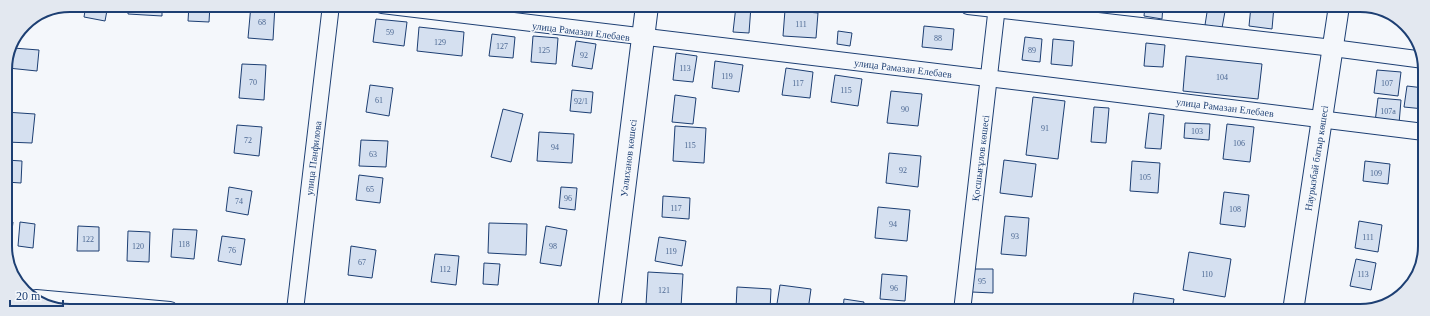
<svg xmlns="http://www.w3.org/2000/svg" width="1430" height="316" viewBox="0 0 1430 316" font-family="Georgia,serif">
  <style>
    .building { fill: #d5e0f0; stroke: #1d3f73 }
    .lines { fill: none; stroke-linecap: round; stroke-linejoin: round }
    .minor-casing { stroke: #1d3f73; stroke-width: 18 }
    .tertiary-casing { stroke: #1d3f73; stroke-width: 22 }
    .primary-casing { stroke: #1d3f73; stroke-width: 24 }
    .minor { stroke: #f4f7fb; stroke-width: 16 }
    .tertiary { stroke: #f4f7fb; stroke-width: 20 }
    .primary { stroke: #f4f7fb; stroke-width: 22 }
    .labels { text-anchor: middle; stroke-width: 3; stroke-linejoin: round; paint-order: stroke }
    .number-label { font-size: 8px; fill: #4b6792 }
    .street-label { font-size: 10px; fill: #1d3f73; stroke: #f4f7fb }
    .rim { fill: none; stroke: #1d3f73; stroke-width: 2 }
  </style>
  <rect width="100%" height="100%" fill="#f4f7fb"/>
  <!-- building -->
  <g class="building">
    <polygon points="86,5 108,5 105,21 84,17"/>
    <polygon points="128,5 162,5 162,16 128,14"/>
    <polygon points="189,5 210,5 209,22 188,21"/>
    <polygon points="251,5 275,5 273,40 248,38"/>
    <polygon points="573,5 608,6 608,10"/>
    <polygon points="736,6 751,6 749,33 733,32"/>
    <polygon points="1145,6 1163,6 1162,19 1144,16"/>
    <polygon points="1208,6 1226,6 1222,28 1205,25"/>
    <polygon points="1251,6 1274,6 1272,29 1249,26"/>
    <polygon points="785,10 818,13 816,38 783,36"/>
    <polygon points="376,19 407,22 404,46 373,42"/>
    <polygon points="924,26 954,29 952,50 922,47"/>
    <polygon points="419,27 464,32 462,56 417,51"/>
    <polygon points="838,31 852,33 850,46 837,44"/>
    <polygon points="492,34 515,37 513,58 489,56"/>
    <polygon points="533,36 558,38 556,64 531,62"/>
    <polygon points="1025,37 1042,39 1040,62 1022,60"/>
    <polygon points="1053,39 1074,41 1072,66 1051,64"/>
    <polygon points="576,41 596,44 592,69 572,66"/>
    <polygon points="1146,43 1165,45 1163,67 1144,66"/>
    <polygon points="13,48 39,50 37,71 8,68 9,58"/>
    <polygon points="676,53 697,56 693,82 673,80"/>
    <polygon points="1186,56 1262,64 1258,99 1183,91"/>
    <polygon points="715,61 743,65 739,92 712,88"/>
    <polygon points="242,64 266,65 264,100 239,98"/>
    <polygon points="786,68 813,72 810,98 782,95"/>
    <polygon points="1377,70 1401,72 1398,96 1374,93"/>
    <polygon points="835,75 862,79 858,106 831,102"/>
    <polygon points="370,85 393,88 389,116 366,112"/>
    <polygon points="1407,86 1424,88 1424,109 1404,107"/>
    <polygon points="572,90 593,92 591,113 570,111"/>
    <polygon points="891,91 922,94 918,126 887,123"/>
    <polygon points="675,95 696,98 693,124 672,122"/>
    <polygon points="1033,97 1065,101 1058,159 1026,155"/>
    <polygon points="1378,98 1401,100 1399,124 1375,122"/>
    <polygon points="1094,107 1109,108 1106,143 1091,142"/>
    <polygon points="503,109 523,114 511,162 491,157"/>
    <polygon points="5,112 35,114 32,143 6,142"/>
    <polygon points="1149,113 1164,115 1161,149 1145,148"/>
    <polygon points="1185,123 1210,124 1209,140 1184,138"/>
    <polygon points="1227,124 1254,127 1250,162 1223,159"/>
    <polygon points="237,125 262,127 259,156 234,153"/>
    <polygon points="675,126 706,128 704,163 673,161"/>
    <polygon points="539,132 574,134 572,163 537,161"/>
    <polygon points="361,140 388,141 386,167 359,166"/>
    <polygon points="889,153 921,156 918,187 886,183"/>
    <polygon points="6,160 22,161 21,183 6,182"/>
    <polygon points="1004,160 1036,164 1032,197 1000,193"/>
    <polygon points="1132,161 1160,163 1158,193 1130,191"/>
    <polygon points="1365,161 1390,164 1388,184 1363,181"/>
    <polygon points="359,175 383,178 380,203 356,200"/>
    <polygon points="229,187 252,191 248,215 226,211"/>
    <polygon points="561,187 577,188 575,210 559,208"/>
    <polygon points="1224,192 1249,195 1245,227 1220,224"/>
    <polygon points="663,196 690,198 689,219 662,217"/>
    <polygon points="878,207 910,210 907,241 875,238"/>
    <polygon points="1005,216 1029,218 1026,256 1001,254"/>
    <polygon points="6,221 13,222 10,247 6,246"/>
    <polygon points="1359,221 1382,225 1378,252 1355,248"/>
    <polygon points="20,222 35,224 33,248 18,246"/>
    <polygon points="489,223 527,224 526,255 488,253"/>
    <polygon points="78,226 99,227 99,251 77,251"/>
    <polygon points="546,226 567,230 561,266 540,263"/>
    <polygon points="173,229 197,230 194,259 171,257"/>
    <polygon points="128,231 150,232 149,262 127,261"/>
    <polygon points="222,236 245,239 241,265 218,261"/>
    <polygon points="659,237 686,241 682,266 655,261"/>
    <polygon points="351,246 376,250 372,278 348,275"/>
    <polygon points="1189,252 1231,259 1225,297 1183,290"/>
    <polygon points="435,254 459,256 456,285 431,282"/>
    <polygon points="1356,259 1376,263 1371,290 1350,286"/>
    <polygon points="484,263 500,264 498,285 483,284"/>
    <polygon points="972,269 993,269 993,293 972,292"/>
    <polygon points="648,272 683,274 681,307 646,305"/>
    <polygon points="882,274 907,276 905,301 880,299"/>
    <polygon points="780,285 811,289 808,310 776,310"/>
    <polygon points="737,287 771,289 770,310 736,309"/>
    <polygon points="1134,293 1174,299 1172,311 1132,311"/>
    <polygon points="844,299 864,302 862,310 843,310"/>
  </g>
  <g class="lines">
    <!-- minor casing -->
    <g class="minor-casing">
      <g id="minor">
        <path d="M382 5C729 49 1077 87 1424 132"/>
        <polyline points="968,6 1333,48 1424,60"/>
        <polyline points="36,298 170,310"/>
        <polyline points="295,310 331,5"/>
        <polyline points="962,311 997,6"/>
      </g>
    </g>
    <!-- tertiary casing -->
    <g class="tertiary-casing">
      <polyline id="tertiary" points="1293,311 1339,6"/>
    </g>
    <!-- primary casing -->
    <g class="primary-casing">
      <polyline id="primary" points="609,310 647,6"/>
    </g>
    <!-- minor -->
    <use href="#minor" class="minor"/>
    <!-- tertiary -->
    <use href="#tertiary" class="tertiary"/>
    <!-- primary -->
    <use href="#primary" class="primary"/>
  </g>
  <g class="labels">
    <!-- number labels -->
    <g class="number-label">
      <text x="262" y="25">68</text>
      <text x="801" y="27">111</text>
      <text x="390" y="35">59</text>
      <text x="938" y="41">88</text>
      <text x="440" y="45">129</text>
      <text x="502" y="49">127</text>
      <text x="544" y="53">125</text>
      <text x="1032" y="53">89</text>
      <text x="584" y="58">92</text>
      <text x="685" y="71">113</text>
      <text x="727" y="79">119</text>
      <text x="1222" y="80">104</text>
      <text x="253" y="85">70</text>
      <text x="798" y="86">117</text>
      <text x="1387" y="86">107</text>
      <text x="846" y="93">115</text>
      <text x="379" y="103">61</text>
      <text x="581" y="104">92/1</text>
      <text x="905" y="112">90</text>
      <text x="1388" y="114">107а</text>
      <text x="1045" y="131">91</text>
      <text x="1197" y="134">103</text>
      <text x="248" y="143">72</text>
      <text x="1239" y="146">106</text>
      <text x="690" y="148">115</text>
      <text x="555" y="150">94</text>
      <text x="373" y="157">63</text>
      <text x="903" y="173">92</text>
      <text x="1376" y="176">109</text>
      <text x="1145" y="180">105</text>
      <text x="370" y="192">65</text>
      <text x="568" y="201">96</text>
      <text x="239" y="204">74</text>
      <text x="676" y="211">117</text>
      <text x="1235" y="212">108</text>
      <text x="893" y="227">94</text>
      <text x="1015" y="239">93</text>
      <text x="1368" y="240">111</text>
      <text x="88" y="242">122</text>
      <text x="184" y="247">118</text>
      <text x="138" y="249">120</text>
      <text x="553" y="249">98</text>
      <text x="232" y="253">76</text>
      <text x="671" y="254">119</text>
      <text x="362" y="265">67</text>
      <text x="445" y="272">112</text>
      <text x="1207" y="277">110</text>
      <text x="1363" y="277">113</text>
      <text x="982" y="284">95</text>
      <text x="894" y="291">96</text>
      <text x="664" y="293">121</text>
    </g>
    <!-- street labels -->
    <g class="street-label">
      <text transform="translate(581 31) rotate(7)" y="4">улица Рамазан Елебаев</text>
      <text transform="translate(903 68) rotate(7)" y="4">улица Рамазан Елебаев</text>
      <text transform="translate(1225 107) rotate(7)" y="4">улица Рамазан Елебаев</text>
      <text transform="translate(313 158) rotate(-83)" y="4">улица Панфилова</text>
      <text transform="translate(628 158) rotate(-83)" y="4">Уәлиханов көшесі</text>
      <text transform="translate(980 158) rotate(-83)" y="4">Қосшығұлов көшесі</text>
      <text transform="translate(1316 158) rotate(-81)" y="4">Наурызбай батыр көшесі</text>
    </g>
  </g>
  <!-- crop -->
  <path d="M0 0H1430V316H0ZM70 12H1360A58 58 0 0 1 1418 70V246A58 58 0 0 1 1360 304H70A58 58 0 0 1 12 246V70A58 58 0 0 1 70 12Z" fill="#e3e8f0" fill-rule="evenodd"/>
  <path class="rim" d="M70 12H1360A58 58 0 0 1 1418 70V246A58 58 0 0 1 1360 304H70A58 58 0 0 1 12 246V70A58 58 0 0 1 70 12Z"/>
  <!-- scale -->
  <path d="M10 300v6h53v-6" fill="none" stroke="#1d3f73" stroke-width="2"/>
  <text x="16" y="300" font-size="12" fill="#1d3f73" stroke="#f4f7fb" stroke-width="3" paint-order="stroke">20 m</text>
</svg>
